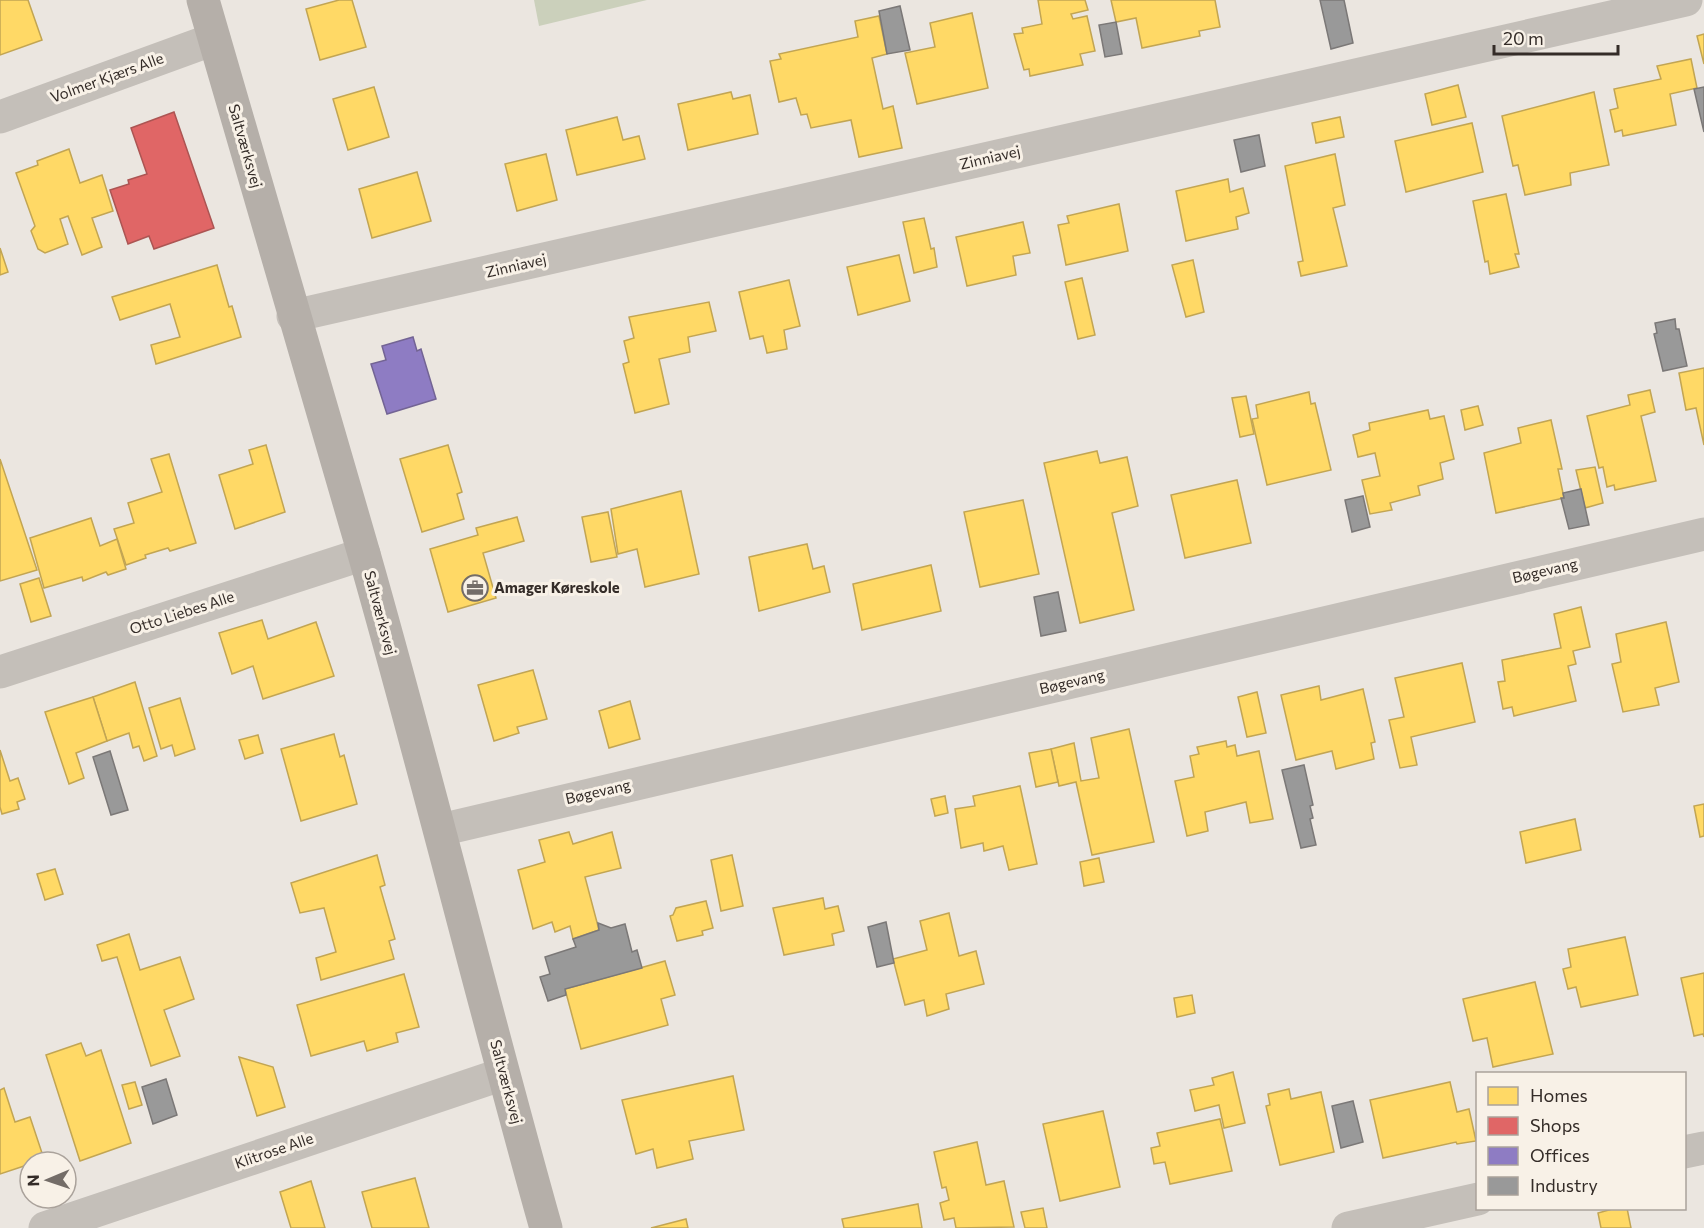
<svg xmlns="http://www.w3.org/2000/svg" width="1704" height="1228" viewBox="0 0 1704 1228" font-family="Commissioner,sans-serif">
  <style>
    .garden { fill: #cbd0bb }
    .homes { fill: #ffd966; stroke: #c2a553; stroke-width: 1.5 }
    .shops { fill: #e06666; stroke: #ac5553; stroke-width: 1.5 }
    .offices { fill: #8e7cc3; stroke: #736494; stroke-width: 1.5 }
    .industry { fill: #999; stroke: #7b7877; stroke-width: 1.5 }
    .lines { fill: none; stroke-linecap: round; stroke-linejoin: round }
    .street { stroke: #c4bfb9; stroke-width: 33 }
    .secondary { stroke: #b5afa9; stroke-width: 33 }
    .labels { text-anchor: middle; stroke-width: 6; stroke-linejoin: round; paint-order: stroke }
    .street-label { font-size: 15px; fill: #342c28; stroke: #f8f1e7 }
    .poi-label { font-size: 15px; font-weight: bold; fill: #342c28; stroke: #f8f1e7; text-anchor: start }
  </style>
  <rect width="100%" height="100%" fill="#ebe6e0"/>
  <!-- garden -->
  <polygon class="garden" points="534,0 647,0 539,26"/>
  <!-- homes -->
  <g class="homes">
    <polygon points="0,0 28,0 42,40 0,55"/>
    <polygon points="339,0 352,0 366,47 320,60 306,9"/>
    <polygon points="1038,0 1085,0 1088,10 1071,14 1073,19 1087,16 1095,51 1080,54 1083,65 1030,76 1029,69 1024,70 1014,34 1023,33 1022,28 1042,24"/>
    <polygon points="1111,0 1215,0 1220,27 1199,31 1200,36 1142,48 1136,18 1116,22"/>
    <polygon points="972,13 988,88 917,104 905,53 935,47 930,23"/>
    <polygon points="879,16 887,54 872,58 883,109 893,106 902,148 859,157 851,120 811,128 807,114 801,115 796,98 779,102 770,61 781,59 779,54 858,37 855,21"/>
    <polygon points="1704,34 1704,64 1697,36"/>
    <polygon points="1691,59 1697,88 1670,94 1676,125 1623,136 1622,130 1615,132 1610,110 1618,108 1614,89 1661,79 1657,66"/>
    <polygon points="1458,85 1466,117 1432,125 1425,94"/>
    <polygon points="374,87 389,137 348,150 333,99"/>
    <polygon points="731,92 733,99 750,95 758,134 688,150 678,104"/>
    <polygon points="1594,92 1609,165 1570,173 1571,185 1525,195 1518,165 1513,166 1502,116"/>
    <polygon points="617,117 623,140 639,136 645,159 577,175 566,130"/>
    <polygon points="1340,117 1344,137 1316,143 1312,123"/>
    <polygon points="1472,123 1483,172 1406,192 1395,141"/>
    <polygon points="69,149 80,183 102,175 113,211 92,218 102,247 82,255 68,216 60,219 68,244 45,253 38,249 31,231 35,226 16,173 38,165 37,161"/>
    <polygon points="546,154 557,200 517,211 505,164"/>
    <polygon points="1335,154 1345,205 1333,208 1347,266 1301,276 1298,262 1303,261 1285,166"/>
    <polygon points="417,172 431,221 372,238 359,189"/>
    <polygon points="1228,179 1230,192 1243,188 1249,213 1236,217 1238,229 1186,241 1176,191"/>
    <polygon points="1506,194 1519,254 1515,254 1519,267 1490,274 1488,261 1485,262 1473,201"/>
    <polygon points="1119,204 1128,251 1066,265 1058,225 1069,223 1067,216"/>
    <polygon points="924,218 931,249 934,248 937,267 914,273 903,222"/>
    <polygon points="1023,222 1030,253 1013,256 1016,275 967,286 956,237"/>
    <polygon points="0,248 8,272 0,275"/>
    <polygon points="899,255 910,301 858,315 847,267"/>
    <polygon points="1193,260 1204,312 1186,317 1172,265"/>
    <polygon points="217,265 229,307 232,306 241,337 156,364 151,345 180,337 170,304 120,320 112,297"/>
    <polygon points="1082,278 1095,335 1078,339 1065,282"/>
    <polygon points="789,280 800,326 784,330 787,349 767,353 763,336 750,339 739,292"/>
    <polygon points="709,302 716,331 688,337 690,352 659,359 669,404 635,413 623,364 629,362 624,341 634,338 629,317"/>
    <polygon points="1704,368 1704,445 1696,408 1686,410 1679,373"/>
    <polygon points="1650,390 1655,412 1641,416 1656,481 1615,490 1614,485 1607,487 1603,467 1599,468 1587,416 1630,405 1628,395"/>
    <polygon points="1309,392 1311,404 1315,403 1331,470 1267,485 1252,419 1258,418 1256,405"/>
    <polygon points="1246,396 1254,434 1240,437 1232,398"/>
    <polygon points="1478,406 1483,425 1465,430 1461,410"/>
    <polygon points="1428,410 1430,419 1444,416 1454,459 1440,463 1443,479 1418,486 1420,495 1390,503 1392,510 1370,514 1362,480 1380,476 1375,453 1358,457 1353,435 1370,430 1369,423"/>
    <polygon points="1551,420 1562,469 1558,469 1564,498 1496,513 1484,453 1521,443 1518,428"/>
    <polygon points="266,445 285,512 235,529 219,475 253,464 249,450"/>
    <polygon points="448,445 462,492 457,494 464,519 422,532 400,459"/>
    <polygon points="1097,451 1100,463 1127,457 1138,506 1112,513 1134,610 1080,623 1044,463"/>
    <polygon points="169,454 196,543 170,551 168,548 145,555 146,558 126,565 114,529 134,523 128,503 162,492 151,459"/>
    <polygon points="0,459 37,570 0,581"/>
    <polygon points="1595,467 1603,503 1585,508 1576,470"/>
    <polygon points="1237,480 1251,543 1185,558 1171,495"/>
    <polygon points="681,491 699,574 645,587 637,549 618,554 611,509"/>
    <polygon points="1023,500 1039,574 980,587 964,512"/>
    <polygon points="608,512 617,557 591,562 582,517"/>
    <polygon points="517,517 524,541 483,553 496,598 448,612 430,549 478,535 476,528"/>
    <polygon points="91,518 100,546 117,539 126,569 108,575 106,572 83,581 82,577 44,588 30,538"/>
    <polygon points="807,544 813,569 824,566 830,592 759,611 749,557"/>
    <polygon points="931,565 941,611 862,630 853,584"/>
    <polygon points="39,578 51,616 31,622 20,584"/>
    <polygon points="1581,607 1590,647 1573,651 1576,664 1568,666 1576,701 1514,716 1512,707 1503,709 1498,682 1505,681 1502,660 1561,648 1554,614"/>
    <polygon points="262,620 268,639 316,622 334,676 263,699 253,666 232,674 219,633"/>
    <polygon points="1666,622 1679,682 1655,688 1659,705 1623,712 1612,664 1621,662 1616,634"/>
    <polygon points="1462,663 1475,722 1411,737 1417,765 1400,768 1389,720 1404,717 1395,678"/>
    <polygon points="533,670 547,719 517,727 519,733 494,741 478,685"/>
    <polygon points="135,682 157,756 144,761 139,746 133,748 129,733 107,741 93,697"/>
    <polygon points="1319,686 1321,700 1363,689 1375,742 1371,743 1374,759 1336,769 1332,751 1296,760 1281,695"/>
    <polygon points="1257,692 1266,733 1247,737 1238,697"/>
    <polygon points="93,697 107,741 76,753 84,778 69,784 45,712"/>
    <polygon points="180,698 195,749 175,756 172,745 161,749 149,708"/>
    <polygon points="630,701 640,739 609,748 599,711"/>
    <polygon points="1129,729 1154,842 1092,855 1076,782 1059,786 1051,749 1074,743 1081,781 1099,778 1091,738"/>
    <polygon points="334,734 340,757 344,755 357,804 301,821 281,749"/>
    <polygon points="258,735 263,753 245,759 239,740"/>
    <polygon points="1226,741 1227,747 1235,745 1237,756 1259,751 1273,819 1250,823 1246,802 1205,812 1208,831 1187,836 1175,781 1194,777 1190,756 1199,754 1197,747"/>
    <polygon points="1051,749 1058,782 1036,787 1029,753"/>
    <polygon points="0,750 10,781 18,778 25,799 17,802 19,809 2,814 0,807"/>
    <polygon points="1020,786 1037,864 1009,870 1003,846 984,851 983,843 961,848 955,809 975,806 973,796"/>
    <polygon points="945,796 948,813 935,816 931,799"/>
    <polygon points="1704,804 1704,836 1700,837 1694,806"/>
    <polygon points="1575,819 1581,850 1526,863 1520,832"/>
    <polygon points="569,832 573,844 612,832 621,868 585,877 599,930 573,939 570,926 555,932 552,922 533,929 518,870 545,862 539,840"/>
    <polygon points="377,855 385,885 380,887 395,939 389,941 394,959 321,980 316,958 336,952 324,908 300,913 291,883"/>
    <polygon points="732,855 743,906 721,911 711,860"/>
    <polygon points="1099,858 1104,882 1084,886 1080,862"/>
    <polygon points="55,869 63,894 45,900 37,874"/>
    <polygon points="823,898 825,909 838,906 844,931 832,934 834,945 784,955 773,908"/>
    <polygon points="706,901 713,928 702,931 703,935 677,941 670,916 673,915 676,908"/>
    <polygon points="949,913 959,956 976,951 984,984 946,994 949,1009 927,1016 924,1000 905,1005 893,959 927,950 920,921"/>
    <polygon points="129,934 140,970 180,957 194,999 164,1010 180,1056 151,1066 117,957 102,961 97,945"/>
    <polygon points="1625,937 1638,995 1581,1007 1576,987 1568,989 1563,969 1571,967 1568,949"/>
    <polygon points="665,961 675,995 661,999 668,1025 581,1049 565,989"/>
    <polygon points="1704,973 1704,1037 1703,1034 1694,1036 1681,978"/>
    <polygon points="404,974 419,1027 396,1033 398,1042 367,1051 364,1041 311,1056 297,1005"/>
    <polygon points="1535,982 1553,1054 1493,1067 1487,1038 1473,1041 1463,999"/>
    <polygon points="1192,995 1195,1013 1177,1017 1174,998"/>
    <polygon points="81,1043 86,1056 101,1050 131,1143 80,1161 46,1055"/>
    <polygon points="239,1057 273,1067 285,1107 257,1116"/>
    <polygon points="1233,1072 1245,1123 1224,1128 1219,1105 1195,1111 1190,1090 1214,1085 1212,1078"/>
    <polygon points="733,1076 744,1130 689,1141 693,1159 657,1168 653,1149 636,1154 622,1100"/>
    <polygon points="135,1082 142,1105 129,1109 122,1085"/>
    <polygon points="1450,1082 1457,1112 1469,1109 1476,1141 1457,1144 1456,1142 1383,1158 1370,1100"/>
    <polygon points="4,1088 15,1122 30,1117 43,1156 28,1161 30,1164 0,1174 0,1090"/>
    <polygon points="1289,1089 1291,1099 1321,1092 1334,1152 1280,1165 1266,1106 1270,1105 1268,1094"/>
    <polygon points="1103,1111 1120,1187 1060,1201 1043,1124"/>
    <polygon points="1220,1119 1232,1171 1170,1184 1165,1162 1154,1164 1151,1148 1160,1146 1157,1133"/>
    <polygon points="977,1142 986,1185 1004,1181 1014,1227 956,1228 954,1218 944,1220 940,1203 949,1200 946,1187 942,1188 934,1152"/>
    <polygon points="415,1178 429,1228 372,1228 362,1192"/>
    <polygon points="311,1181 325,1228 291,1228 280,1192"/>
    <polygon points="918,1204 922,1228 844,1228 842,1219"/>
    <polygon points="1043,1208 1047,1228 1025,1228 1021,1212"/>
    <polygon points="1616,1208 1627,1208 1631,1228 1601,1228 1598,1213"/>
    <polygon points="686,1219 688,1228 651,1228"/>
  </g>
  <!-- shops -->
  <polygon class="shops" points="174,112 214,228 154,249 149,236 128,244 110,190 129,184 128,180 147,174 131,128"/>
  <!-- offices -->
  <polygon class="offices" points="413,337 417,351 421,349 436,399 387,414 371,364 386,360 382,346"/>
  <!-- industry -->
  <g class="industry">
    <polygon points="1320,0 1344,0 1353,43 1331,49"/>
    <polygon points="900,6 910,50 887,54 879,11"/>
    <polygon points="1116,22 1122,54 1105,57 1099,25"/>
    <polygon points="1704,87 1704,132 1694,89"/>
    <polygon points="1259,135 1265,166 1241,172 1234,140"/>
    <polygon points="1675,319 1676,329 1679,329 1687,366 1663,371 1654,334 1657,333 1655,323"/>
    <polygon points="1581,489 1589,525 1569,529 1561,498 1564,498 1563,493"/>
    <polygon points="1363,496 1370,527 1352,532 1345,500"/>
    <polygon points="1058,592 1066,631 1041,636 1034,597"/>
    <polygon points="110,751 128,810 111,815 93,757"/>
    <polygon points="1304,765 1313,805 1310,806 1313,818 1310,819 1316,845 1301,848 1282,770"/>
    <polygon points="886,922 894,963 877,967 868,927"/>
    <polygon points="598,923 611,928 625,924 632,952 637,950 642,968 565,989 566,995 548,1001 540,977 550,974 545,957 576,947 573,939 599,930"/>
    <polygon points="166,1079 177,1115 153,1124 142,1087"/>
    <polygon points="1353,1101 1363,1142 1341,1148 1332,1106"/>
  </g>
  <g class="lines">
    <!-- street -->
    <g class="street">
      <polyline points="0,117 214,39"/>
      <polyline points="293,316 1686,0"/>
      <polyline points="0,672 364,554"/>
      <polyline points="440,830 1704,534"/>
      <polyline points="1684,1152 1704,1148"/>
      <polyline points="45,1228 503,1074"/>
      <polyline points="1348,1228 1478,1199"/>
    </g>
    <!-- secondary -->
    <path class="secondary" d="M203 0C255 185 311 369 364 554 428 778 483 1004 546 1228"/>
  </g>
  <!-- icons -->
  <defs>
    <g id="office-ring" transform="scale(1.35)"><circle r="9.5" fill="#f8f1e7" stroke="#746d68" stroke-width="1.5"/><path d="M-6-3h4V-5.5h4V-3h4V5H-6ZM-1-4.5V-3h2v-1.5ZM-6 0V1H6V0Z" fill="#746d68"/></g>
  </defs>
  <g fill-rule="evenodd">
    <use href="#office-ring" x="475" y="588"/>
  </g>
  <g class="labels">
    <!-- street labels -->
    <g class="street-label">
      <text transform="translate(107 78) rotate(-20)" y="5">Volmer Kjærs Alle</text>
      <text transform="translate(245 146) rotate(74)" y="5">Saltværksvej</text>
      <text transform="translate(990 158) rotate(-13)" y="5">Zinniavej</text>
      <text transform="translate(516 266) rotate(-13)" y="5">Zinniavej</text>
      <text transform="translate(1545 571) rotate(-13)" y="5">Bøgevang</text>
      <text transform="translate(182 613) rotate(-18)" y="5">Otto Liebes Alle</text>
      <text transform="translate(380 613) rotate(75)" y="5">Saltværksvej</text>
      <text transform="translate(1072 682) rotate(-13)" y="5">Bøgevang</text>
      <text transform="translate(598 792) rotate(-13)" y="5">Bøgevang</text>
      <text transform="translate(506 1082) rotate(75)" y="5">Saltværksvej</text>
      <text transform="translate(274 1151) rotate(-19)" y="5">Klitrose Alle</text>
    </g>
    <!-- poi labels -->
    <g class="poi-label">
      <text x="494" y="593">Amager Køreskole</text>
    </g>
  </g>
  <!-- legend -->
  <rect x="1476" y="1072" width="210" height="138" fill="#f8f1e7" stroke="#aaa29b" stroke-width="1.5"/>
  <rect x="1488" y="1087" width="30" height="18" fill="#ffd966" stroke="#aaa29b" stroke-width="1.5"/>
  <text x="1530" y="1102" font-size="18" fill="#342c28">Homes</text>
  <rect x="1488" y="1117" width="30" height="18" fill="#e06666" stroke="#aaa29b" stroke-width="1.5"/>
  <text x="1530" y="1132" font-size="18" fill="#342c28">Shops</text>
  <rect x="1488" y="1147" width="30" height="18" fill="#8e7cc3" stroke="#aaa29b" stroke-width="1.5"/>
  <text x="1530" y="1162" font-size="18" fill="#342c28">Offices</text>
  <rect x="1488" y="1177" width="30" height="18" fill="#999999" stroke="#aaa29b" stroke-width="1.5"/>
  <text x="1530" y="1192" font-size="18" fill="#342c28">Industry</text>
  <!-- north arrow -->
  <g transform="translate(48 1180) rotate(268)"><circle r="28" fill="#f8f1e7" stroke="#aaa29b" stroke-width="1.5"/>
  <path d="M0-4.5L10 22L0 15L-10 22Z" fill="#746d68"/>
  <text y="-9" font-size="16" font-weight="bold" text-anchor="middle" fill="#342c28">N</text>
  </g>
  <!-- scale -->
  <path d="M1494 45v9h124v-9" fill="none" stroke="#342c28" stroke-width="3"/>
  <text x="1503" y="45" font-size="18" fill="#342c28" stroke="#f8f1e7" stroke-width="4.5" paint-order="stroke">20 m</text>
</svg>
